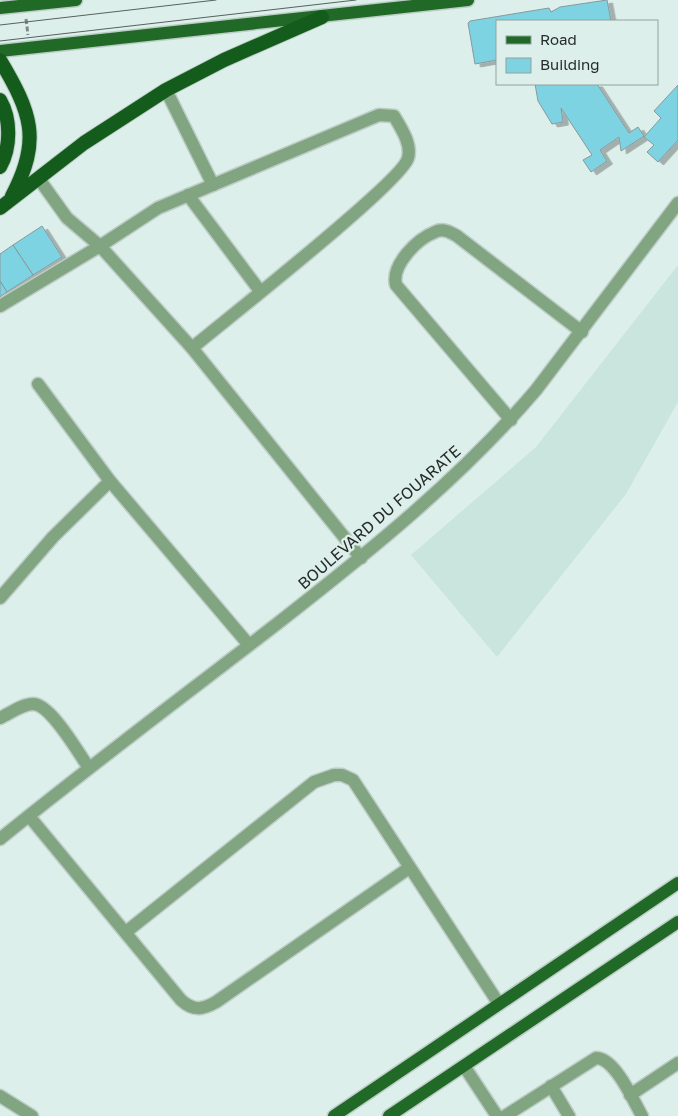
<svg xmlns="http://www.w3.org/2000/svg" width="678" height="1116" viewBox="0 0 678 1116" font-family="'Golos Text',sans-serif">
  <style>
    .built { fill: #cae5dd }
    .building { fill: #7ed3e3; stroke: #88999d; filter: url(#shadow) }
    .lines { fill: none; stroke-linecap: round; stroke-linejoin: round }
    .minor-casing { stroke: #bcccc7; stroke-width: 15 }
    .tertiary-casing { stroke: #bcccc7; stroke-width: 15 }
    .primary-casing { stroke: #bcccc7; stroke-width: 15 }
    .trunk-casing { stroke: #bcccc7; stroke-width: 16 }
    .path { stroke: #7e8a87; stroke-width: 3; stroke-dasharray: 5 2.5; stroke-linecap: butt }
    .minor { stroke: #82a581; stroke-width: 12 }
    .tertiary { stroke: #82a581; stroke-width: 12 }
    .primary { stroke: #216926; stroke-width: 12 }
    .trunk { stroke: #145c1c; stroke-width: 14 }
    .tram { stroke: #57615e; stroke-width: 1 }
    .labels { text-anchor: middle; stroke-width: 4.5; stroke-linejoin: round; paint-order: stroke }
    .street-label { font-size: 16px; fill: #252c2a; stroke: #ddefea }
  </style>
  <defs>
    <filter id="shadow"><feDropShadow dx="5.5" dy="3" stdDeviation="0" flood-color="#0004"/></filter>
  </defs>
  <rect width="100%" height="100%" fill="#ddefea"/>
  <!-- built -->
  <polygon class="built" points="678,265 678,402 626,494 497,657 411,555 536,447"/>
  <!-- building -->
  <g class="building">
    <polygon points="607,0 611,21 497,21 497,60 475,64 468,23 470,21 549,8 551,12 560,7"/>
    <polygon points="535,84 597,84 629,133 638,127 644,136 621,151 619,137 600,150 607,161 591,172 583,160 592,155 561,108 563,122 552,124 538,101"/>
    <polygon points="678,85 678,140 658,162 647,152 654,145 644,137 661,118 654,111"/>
    <polygon points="42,226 62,257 33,275 13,245"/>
    <polygon points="13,245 33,275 7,292 0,281 0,254"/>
    <polygon points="0,281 7,292 0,297"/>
  </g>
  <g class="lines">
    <!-- minor casing -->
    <g class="minor-casing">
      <g id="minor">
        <polyline points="166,90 213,185"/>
        <polyline points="39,179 67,218 100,246 192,348 361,558"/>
        <polyline points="188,195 260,291"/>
        <path d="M0 306 100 246 158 208 379 115 394 116C401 128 412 144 408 158 403 181 223 322 192 348"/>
        <polyline points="38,384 110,481 249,645"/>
        <path d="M511 420 396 285C391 265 417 239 435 232 443 228 450 232 457 236L582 332"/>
        <polyline points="0,598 53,537 110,481"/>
        <path d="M0 718C9 714 22 704 33 704 51 704 79 754 89 768"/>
        <path d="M29 816 181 1000C193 1011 202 1010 216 1002L409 868"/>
        <polyline points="126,932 314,782 334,775 342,775 353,780 499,1004"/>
        <polyline points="464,1066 497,1116"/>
        <polyline points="551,1086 569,1116"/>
        <polyline points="630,1095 678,1063"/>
        <polyline points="0,1096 32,1116"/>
        <path d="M505 1116 596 1058C615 1058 633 1100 642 1116"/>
      </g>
    </g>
    <!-- tertiary casing -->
    <g class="tertiary-casing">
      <path id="tertiary" d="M0 839C91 765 185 695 278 623 369 552 461 478 536 390L678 203"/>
    </g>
    <!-- primary casing -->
    <g class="primary-casing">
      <g id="primary">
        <polyline points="0,8 76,0"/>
        <polyline points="0,51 468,0"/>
        <polyline points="334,1116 678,883"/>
        <polyline points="389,1116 678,922"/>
      </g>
    </g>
    <!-- trunk casing -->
    <g class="trunk-casing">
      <g id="trunk">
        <path d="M0 60C31 112 42 140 12 196"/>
        <path d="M0 100C11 119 11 147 0 167"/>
        <polyline points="0,208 84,143 166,90 224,60 322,17"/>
      </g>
    </g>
    <!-- path -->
    <polyline class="path" points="26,19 28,35"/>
    <!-- minor -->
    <use href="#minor" class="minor"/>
    <!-- tertiary -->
    <use href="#tertiary" class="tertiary"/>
    <!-- primary -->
    <use href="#primary" class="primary"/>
    <!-- trunk -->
    <use href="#trunk" class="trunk"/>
    <!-- tram -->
    <g class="tram">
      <polyline points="0,25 216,0"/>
      <polyline points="0,41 356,0"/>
    </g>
  </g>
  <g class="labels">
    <!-- street labels -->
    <g class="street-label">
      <text transform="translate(379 517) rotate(-41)" y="6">BOULEVARD DU FOUARATE</text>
    </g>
  </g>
  <!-- legend -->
  <rect x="496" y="20" width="162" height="65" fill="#ddefea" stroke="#93a19d"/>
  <rect x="506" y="36" width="25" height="8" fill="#216926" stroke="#93a19d"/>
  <text x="540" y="45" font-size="15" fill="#252c2a">Road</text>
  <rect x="506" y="58" width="25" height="15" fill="#7ed3e3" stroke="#93a19d"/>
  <text x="540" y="70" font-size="15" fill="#252c2a">Building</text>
</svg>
